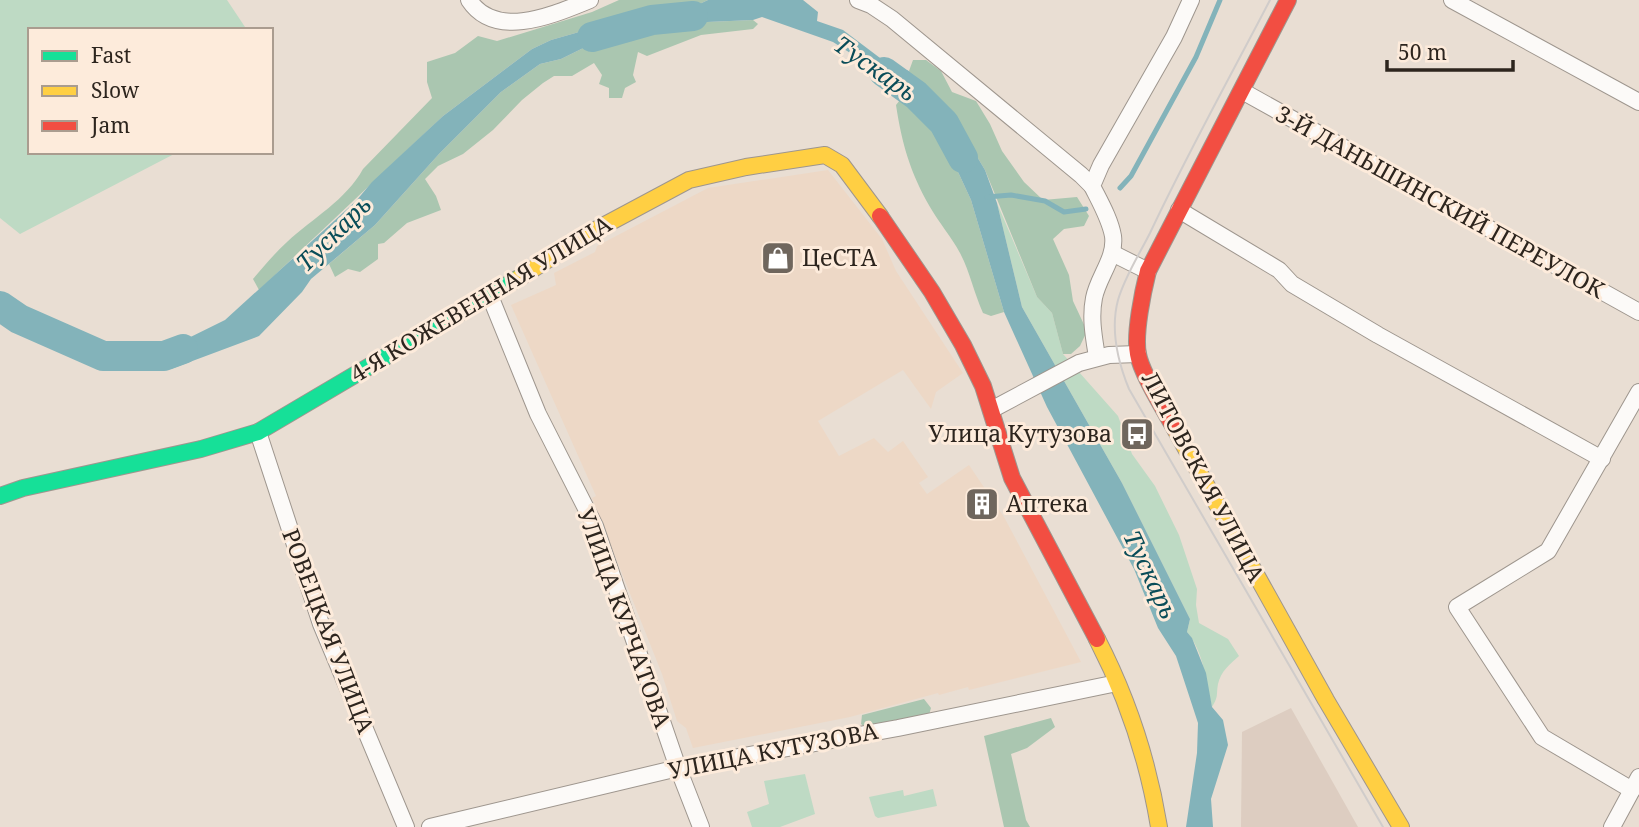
<svg xmlns="http://www.w3.org/2000/svg" width="1639" height="827" viewBox="0 0 1639 827" font-family="'Noto Serif',serif">
  <style>
    .commercial { fill: #ddcdc1 }
    .built { fill: #edd8c6 }
    .green { fill: #bedac4 }
    .forest { fill: #aac6b0 }
    .water { fill: #83b3ba }
    .lines { fill: none; stroke-linecap: round; stroke-linejoin: round }
    .stream { stroke: #83b3ba; stroke-width: 5 }
    .river { stroke: #83b3ba; stroke-width: 30 }
    .street-casing { stroke: #9e968e; stroke-width: 18 }
    .fast-casing { stroke: #9e968e; stroke-width: 18 }
    .slow-casing { stroke: #9e968e; stroke-width: 18 }
    .jam-casing { stroke: #9e968e; stroke-width: 18 }
    .street { stroke: #fcfaf8; stroke-width: 16 }
    .fast { stroke: #16e098; stroke-width: 16 }
    .slow { stroke: #ffcf43; stroke-width: 16 }
    .jam { stroke: #f24e42; stroke-width: 16 }
    .tram { stroke: #d0ccca; stroke-width: 2 }
    .labels { text-anchor: middle; stroke-width: 6; stroke-linejoin: round; paint-order: stroke }
    .street-label { font-size: 23px; fill: #2d251e; stroke: #fdebdb }
    .poi-label { font-size: 23px; fill: #2d251e; stroke: #fdebdb; text-anchor: start }
    .water-label { font-size: 24px; font-style: italic; fill: #0a4d59; stroke: #fdebdb }
  </style>
  <rect width="100%" height="100%" fill="#e9ded3"/>
  <!-- commercial -->
  <polygon class="commercial" points="1291,708 1358,827 1241,827 1242,732"/>
  <!-- built -->
  <polygon class="built" points="828,170 882,239 896,271 963,373 936,392 931,409 903,370 818,421 839,456 874,438 888,452 903,441 928,477 919,483 927,494 969,465 1004,517 1081,662 969,690 968,687 939,695 938,693 850,717 693,748 686,728 677,721 662,674 592,498 596,496 511,305 556,285 554,273 595,252 597,246 708,188"/>
  <!-- green -->
  <g class="green">
    <polygon points="0,0 227,0 247,30 30,30 30,152 178,152 20,234 0,218"/>
    <path d="M997 203 1037 297 1052 313 1063 354 1118 416 1132 454 1155 486 1179 535 1197 589 1196 605 1199 623 1228 639 1239 656C1230 664 1221 671 1218 684 1216 695 1219 696 1212 707 1206 682 1204 652 1187 632L1190 619 1122 483 1022 307Z"/>
    <polygon points="805,774 815,814 780,827 752,827 747,812 769,804 764,781"/>
    <polygon points="933,789 937,806 878,818 875,816 869,797 903,790 904,796"/>
  </g>
  <!-- forest -->
  <g class="forest">
    <path d="M619 0H708L693 7 640 8 600 26 551 40 532 49 443 116 259 290 253 279C264 266 275 253 287 242 313 218 346 200 363 169L432 98 427 82V62L455 53 478 36 497 41 592 12Z"/>
    <polygon points="659,19 684,23 753,20 758,24 753,29 701,35 647,56 638,52 633,75 636,82 625,88 622,98 609,98 609,88 599,84 602,75 594,63 572,76 554,76 543,83 522,100 493,130 463,154 438,166 425,179 436,196 441,210 407,223 384,243 378,244 378,259 360,272 348,269 335,277 329,264 375,225 439,154 501,92 540,64 561,59 628,26"/>
    <polygon points="913,60 926,60 941,71 952,92 976,101 990,124 1002,151 1024,182 1043,200 1077,197 1089,216 1084,226 1064,229 1053,239 1069,275 1073,301 1087,331 1080,346 1071,354 1063,354 1052,313 1037,297 985,170 948,108 915,81 909,71"/>
    <path d="M908 90 916 95 944 123 947 148 971 200 1004 312 991 316 983 313C974 293 970 272 960 253 951 236 939 223 930 207 910 172 902 144 896 105Z"/>
    <polygon points="924,699 931,708 929,715 867,729 861,724 862,715"/>
    <polygon points="1051,718 1055,727 1027,748 1011,754 1026,820 1030,827 1004,827 984,736"/>
  </g>
  <!-- water -->
  <polygon class="water" points="708,0 803,0 818,12 817,21 843,30 888,64 909,71 915,81 948,108 985,170 997,203 1022,307 1122,483 1190,619 1187,632 1192,638 1206,673 1212,707 1223,720 1228,745 1211,799 1213,827 1186,827 1197,753 1198,723 1176,656 1158,628 1134,569 1047,407 1004,312 971,200 947,148 944,123 916,95 833,42 762,17 753,20 684,23 652,20 628,26 561,59 540,64 501,92 439,154 375,225 311,279 302,292 259,336 171,369 118,370 83,354 77,345 66,340 50,345 27,333 37,319 73,338 116,356 152,356 225,320 356,201 372,182 443,116 532,49 551,40 600,26 640,8 693,7"/>
  <g class="lines">
    <!-- stream -->
    <g class="stream">
      <polyline points="1120,188 1131,176 1196,57 1220,0"/>
      <polyline points="987,197 1011,195 1045,201 1064,212 1086,209"/>
    </g>
    <!-- river -->
    <g class="river">
      <polyline points="592,37 652,20 693,16"/>
      <polyline points="884,72 916,95 944,123 963,158"/>
      <polyline points="0,306 19,319 103,356 164,356 183,349"/>
    </g>
    <!-- street casing -->
    <g class="street-casing">
      <g id="street">
        <path d="M469 0C496 41 555 14 590 0"/>
        <polyline points="858,0 871,5 892,19 1081,175 1092,186"/>
        <polyline points="1452,0 1639,102"/>
        <polyline points="1242,91 1639,312"/>
        <polyline points="1179,210 1279,270 1292,284 1378,335 1602,459"/>
        <polyline points="1112,253 1148,271"/>
        <polyline points="490,296 538,414 595,526 678,768 701,827"/>
        <path d="M1097 357C1094 338 1090 318 1094 298 1098 277 1116 258 1113 236 1110 219 1100 202 1092 186L1101 165 1174 37 1191 0"/>
        <polyline points="991,410 1079,363 1109,355 1138,354"/>
        <polyline points="258,432 321,624 406,827"/>
        <polyline points="1632,790 1542,737 1457,607 1548,551 1639,392"/>
        <polyline points="430,827 678,768 898,728 1117,683"/>
        <polyline points="1612,827 1639,777"/>
      </g>
    </g>
    <!-- fast casing -->
    <g class="fast-casing">
      <polyline id="fast" points="0,496 23,488 201,449 258,432 519,278"/>
    </g>
    <!-- slow casing -->
    <g class="slow-casing">
      <g id="slow">
        <polyline points="519,278 588,234 689,180 746,167 825,155 842,165 880,216"/>
        <polyline points="1175,429 1326,700 1401,827"/>
        <path d="M1097 639C1128 699 1148 760 1159 827"/>
      </g>
    </g>
    <!-- jam casing -->
    <g class="jam-casing">
      <g id="jam">
        <polyline points="880,216 932,292 963,345 983,386 1012,478 1097,639"/>
        <path d="M1175 429C1165 411 1141 373 1138 354 1134 334 1143 291 1148 271L1288 0"/>
      </g>
    </g>
    <!-- street -->
    <use href="#street" class="street"/>
    <!-- fast -->
    <use href="#fast" class="fast"/>
    <!-- slow -->
    <use href="#slow" class="slow"/>
    <!-- jam -->
    <use href="#jam" class="jam"/>
    <!-- tram -->
    <path class="tram" d="M1270 0C1230 77 1187 154 1150 233 1139 255 1125 276 1118 300 1110 330 1118 362 1129 389L1383 827"/>
  </g>
  <!-- icons -->
  <defs>
    <g id="shop-square" transform="scale(1.75)"><rect x="-9" y="-9" width="18" height="18" rx="4" fill="#6f665d" stroke="#fdebdb"/><path d="M-5-2.5h2.3a2.7 3.5 0 0 1 5.4 0H5L5.5 6h-11ZM-1.5-2.5h3a1.5 2.3 0 0 0-3 0Z" fill="#fff"/></g>
    <g id="bus-square" transform="scale(1.75)"><rect x="-9" y="-9" width="18" height="18" rx="4" fill="#6f665d" stroke="#fdebdb"/><path d="M-5-6H5V4H4V6H2V4H-2V6H-4V4H-5ZM-3.5-4V0h7V-4ZM-3.5 1.2v1.5H-2V1.2ZM2 1.2v1.5H3.5V1.2Z" fill="#fff"/></g>
    <g id="building-square" transform="scale(1.75)"><rect x="-9" y="-9" width="18" height="18" rx="4" fill="#6f665d" stroke="#fdebdb"/><path d="M-4-6H4V6H1V3H-1V6H-4ZM-2.5-4.3h1.7v1.8h-1.7ZM.8-4.3h1.7v1.8H.8ZM-2.5-1h1.7V.8h-1.7ZM.8-1h1.7V.8H.8Z" fill="#fff"/></g>
  </defs>
  <g fill-rule="evenodd">
    <use href="#shop-square" x="778" y="258"/>
    <use href="#bus-square" x="1137" y="434"/>
    <use href="#building-square" x="982" y="504"/>
  </g>
  <g class="labels">
    <!-- street labels -->
    <g class="street-label">
      <text transform="translate(1440 202) rotate(29)" y="8">3-Й ДАНЬШИНСКИЙ ПЕРЕУЛОК</text>
      <text transform="translate(481 299) rotate(-31)" y="8">4-Я КОЖЕВЕННАЯ УЛИЦА</text>
      <text transform="translate(1203 477) rotate(62)" y="8">ЛИТОВСКАЯ УЛИЦА</text>
      <text transform="translate(624 618) rotate(70)" y="8">УЛИЦА КУРЧАТОВА</text>
      <text transform="translate(328 631) rotate(69)" y="8">РОВЕЦКАЯ УЛИЦА</text>
      <text transform="translate(773 751) rotate(-11)" y="8">УЛИЦА КУТУЗОВА</text>
    </g>
    <!-- poi labels -->
    <g class="poi-label">
      <text x="802" y="266">ЦеСТА</text>
      <text x="1112" y="442" text-anchor="end">Улица Кутузова</text>
      <text x="1006" y="512">Аптека</text>
    </g>
    <!-- water labels -->
    <g class="water-label">
      <text transform="translate(875 69) rotate(35)" y="8">Тускарь</text>
      <text transform="translate(334 234) rotate(-45)" y="8">Тускарь</text>
      <text transform="translate(1150 575) rotate(65)" y="8">Тускарь</text>
    </g>
  </g>
  <!-- legend -->
  <rect x="28" y="28" width="245" height="126" fill="#fdebdb" stroke="#aa9c8f" stroke-width="2"/>
  <rect x="42" y="51" width="35" height="10" fill="#16e098" stroke="#aa9c8f" stroke-width="2"/>
  <text x="91" y="63" font-size="21" fill="#2d251e">Fast</text>
  <rect x="42" y="86" width="35" height="10" fill="#ffcf43" stroke="#aa9c8f" stroke-width="2"/>
  <text x="91" y="98" font-size="21" fill="#2d251e">Slow</text>
  <rect x="42" y="121" width="35" height="10" fill="#f24e42" stroke="#aa9c8f" stroke-width="2"/>
  <text x="91" y="133" font-size="21" fill="#2d251e">Jam</text>
  <!-- scale -->
  <path d="M1387 60v10h126v-10" fill="none" stroke="#2d251e" stroke-width="3.5"/>
  <text x="1398" y="60" font-size="21" fill="#2d251e" stroke="#fdebdb" stroke-width="5" paint-order="stroke">50 m</text>
</svg>
